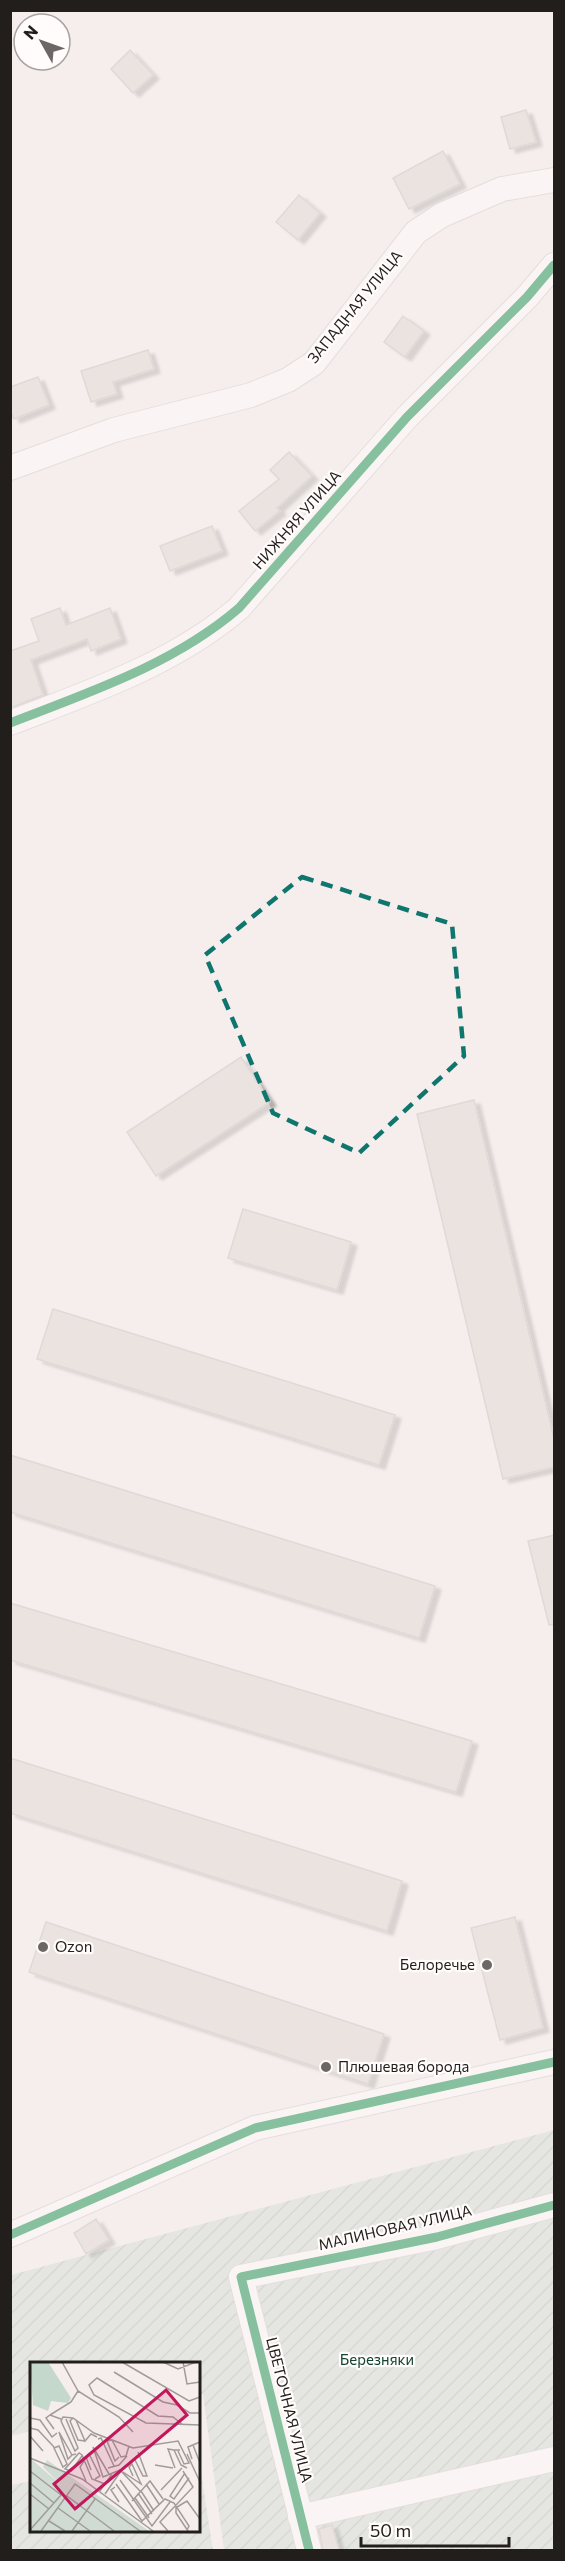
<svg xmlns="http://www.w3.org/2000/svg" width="565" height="2561" viewBox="0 0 565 2561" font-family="Commissioner,sans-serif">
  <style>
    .garden { fill: url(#garden-furrows) }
    .building { fill: #ddd5ce; stroke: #c3bfbc; stroke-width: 1.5; filter: url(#shadow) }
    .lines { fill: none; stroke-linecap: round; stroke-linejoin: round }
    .minor-casing { stroke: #cfcac8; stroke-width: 26 }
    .minor { stroke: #fefcfc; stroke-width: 24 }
    .cycleway-casing { stroke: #fffcfb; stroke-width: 13 }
    .cycleway { stroke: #00873e; stroke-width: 9 }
    .marked { fill: none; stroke: #0f766e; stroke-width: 4.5; stroke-dasharray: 12 8; stroke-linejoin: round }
    .poi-dot { fill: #6c6765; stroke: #fffcfb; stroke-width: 2 }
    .labels { text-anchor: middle; stroke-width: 4.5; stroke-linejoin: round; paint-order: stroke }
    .street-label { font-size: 15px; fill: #221e1c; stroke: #fffcfb }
    .poi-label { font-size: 15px; fill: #221e1c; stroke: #fffcfb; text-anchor: start }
    .park-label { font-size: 15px; fill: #134632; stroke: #fffcfb }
    .inset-road { fill: none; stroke: #a19b99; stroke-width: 1.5 }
    .view { fill: #c2185b; fill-opacity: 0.15; stroke: #c2185b; stroke-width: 3 }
    .inset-edge { fill: none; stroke: #221e1c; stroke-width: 3 }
  </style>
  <defs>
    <pattern id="garden-furrows" width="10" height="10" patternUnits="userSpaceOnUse" patternTransform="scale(1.5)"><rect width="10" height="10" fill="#d0dcd3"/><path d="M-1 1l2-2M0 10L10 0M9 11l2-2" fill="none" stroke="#b2bcb5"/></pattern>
    <filter id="shadow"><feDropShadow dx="6" dy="4" stdDeviation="1.5" flood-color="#0004"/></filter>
  </defs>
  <rect width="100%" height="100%" fill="#f5eeec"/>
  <!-- garden -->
  <g class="garden">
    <polygon points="554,2130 554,2550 224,2550 203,2394 198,2395 198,2363 32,2363 31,2431 11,2436 11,2275"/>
    <polygon points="198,2453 213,2550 11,2550 11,2485 31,2481 32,2530 198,2530"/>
  </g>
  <!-- building -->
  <g class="building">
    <polygon points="130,50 153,75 133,93 111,69"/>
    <polygon points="526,110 536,142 510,149 501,117"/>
    <polygon points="443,151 460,184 409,209 393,178"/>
    <polygon points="299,195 320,213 298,240 276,222"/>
    <polygon points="403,316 424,331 405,357 384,342"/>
    <polygon points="148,350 154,369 113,382 117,394 91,402 81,371"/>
    <polygon points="38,377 49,405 14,419 10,410 10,387"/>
    <polygon points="289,452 312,476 277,508 280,511 255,531 239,511 279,479 270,470"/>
    <polygon points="212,526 222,551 170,571 160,546"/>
    <polygon points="60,608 66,625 110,608 121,639 91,651 87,639 31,660 43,695 10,708 10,651 39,641 31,619"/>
    <polygon points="241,1057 270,1102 156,1176 127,1132"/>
    <polygon points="474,1100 555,1443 555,1467 503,1479 417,1114"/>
    <polygon points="243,1209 351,1242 337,1290 228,1258"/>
    <polygon points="53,1309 395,1415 379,1465 37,1359"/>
    <polygon points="10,1455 435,1586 419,1638 10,1512"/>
    <polygon points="555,1535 555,1624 549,1625 528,1541"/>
    <polygon points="10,1603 472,1741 456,1792 10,1660"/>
    <polygon points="10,1758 402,1881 387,1931 10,1813"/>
    <polygon points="515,1917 543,2028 500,2040 471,1928"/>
    <polygon points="46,1922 384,2034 368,2084 29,1972"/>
    <polygon points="96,2219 109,2240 86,2254 74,2233"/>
    <polygon points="332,2525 339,2550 323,2550 319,2529"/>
  </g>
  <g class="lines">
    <!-- minor casing -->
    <g class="minor-casing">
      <g id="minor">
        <polyline points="10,468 114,430 251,395 288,380 314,363 416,232 442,215 502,189 554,180"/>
        <path d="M10 723C90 692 174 664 239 608L407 417 527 297 554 265"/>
        <polyline points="10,2235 255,2128 554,2062"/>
        <polyline points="300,2517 554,2459"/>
        <polyline points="309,2550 241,2277 437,2237 554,2205"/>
      </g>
    </g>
    <!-- minor -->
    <use href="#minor" class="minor"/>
    <!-- cycleway casing -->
    <g class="cycleway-casing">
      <g id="cycleway">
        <path d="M10 723C90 692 174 664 239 608L407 417 527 297 554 265"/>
        <polyline points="10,2235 255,2128 554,2062"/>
        <polyline points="309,2550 241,2277 437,2237 554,2205"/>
      </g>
    </g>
    <!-- cycleway -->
    <use href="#cycleway" class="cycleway"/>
  </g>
  <!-- marked area -->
  <path d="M0 0H565V2561H0ZM302 877 452 924 464 1056 359 1153 273 1113 205 955Z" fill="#f5eeec" fill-opacity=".55" fill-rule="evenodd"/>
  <path class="marked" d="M302 877 452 924 464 1056 359 1153 273 1113 205 955Z"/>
  <!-- markers -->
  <g class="poi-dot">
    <circle cx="43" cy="1947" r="6"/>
    <circle cx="487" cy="1965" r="6"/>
    <circle cx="326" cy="2067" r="6"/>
  </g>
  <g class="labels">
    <!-- street labels -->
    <g class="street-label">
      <text transform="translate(355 307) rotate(-51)" y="5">ЗАПАДНАЯ УЛИЦА</text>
      <text transform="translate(297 520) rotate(-49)" y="5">НИЖНЯЯ УЛИЦА</text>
      <text transform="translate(395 2228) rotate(-13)" y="5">МАЛИНОВАЯ УЛИЦА</text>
      <text transform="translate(289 2410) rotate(76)" y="5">ЦВЕТОЧНАЯ УЛИЦА</text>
    </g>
    <!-- poi labels -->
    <g class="poi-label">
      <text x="55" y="1952">Ozon</text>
      <text x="475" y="1970" text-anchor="end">Белоречье</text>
      <text x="338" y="2072">Плюшевая борода</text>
    </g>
    <!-- park labels -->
    <g class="park-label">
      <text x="377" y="2365">Березняки</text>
    </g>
  </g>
  <!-- overview -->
  <g transform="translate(30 2362)">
    <rect width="170" height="170" fill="#f5eeec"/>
    <path d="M0 0H18L41 36 38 41 21 39 18 49 3 43Z" fill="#c5d8cc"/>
    <path d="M0 96 30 122 13 105 17 98 119 169H0Z" fill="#d0dcd3"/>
    <path class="inset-road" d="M32 0 48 29 89 55 103 70M92 0 159 39 170 35M133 0 148 7 166 0M153 0 157 22 170 20M84 10 133 40 147 43 160 51H170M20 53 41 40 48 29M0 56 10 58 22 75 27 71M43 56 40 59 48 78 55 79M36 57 48 86 45 89 31 59 33 55 43 56 64 71 103 86 148 79 159 101 154 102 148 89M46 58 55 79 61 72 67 75M152 62 143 55 128 54 67 16 59 23 64 33 116 61 170 63M0 66 8 68 24 85M24 67 16 56 20 53 31 57M0 74 13 89M68 77 71 76 84 104M163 83 170 101M29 84 37 102 33 105 24 86ZM144 88 138 87 145 106M150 88H144L151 103 157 106M157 92 170 120M42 93 38 97 29 70 42 93 46 92M52 94 41 109 35 107 49 91 52 93 62 117 75 122M89 95 85 99 77 79 82 78 91 95 96 94 99 84M0 96 52 117 123 169M162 97 158 85 170 80M105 98 113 114H117L108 90M54 99 50 105 56 119M125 103 143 106M78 106 89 103 97 94M61 108 56 95 59 92 70 114 65 117M0 109 31 133 0 168M93 110 111 122 102 102 99 105 103 114M155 111 140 134 144 137 159 116M79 112 63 85 73 115 90 108 110 129M90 118 122 164 140 140M0 121 24 141M86 122 112 159 135 137 144 141 159 164 157 168M116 122 129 142M85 125 81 128 89 140M131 128 152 106M70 129 82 112M111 129 124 149M108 131 122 152M0 132 19 147M75 132 91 109M37 134 84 169M105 136 119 156M102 139 120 119 133 137M146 145V151L158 169M147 145 157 139 170 157M28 146 60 169M19 159 35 169M11 169 45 122 110 169M42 169 65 137M138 169 130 160 163 125 153 109"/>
    <path class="view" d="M136 28 157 53 45 147 24 122Z"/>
    <rect width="170" height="170" class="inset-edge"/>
  </g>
  <!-- border -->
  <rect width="565" height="2561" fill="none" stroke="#221e1c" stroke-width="24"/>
  <!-- north arrow -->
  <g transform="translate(42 42) rotate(310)"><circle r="28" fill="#fffcfb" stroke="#a7a3a2" stroke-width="1.5"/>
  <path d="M0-4.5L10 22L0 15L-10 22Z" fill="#6c6765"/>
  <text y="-9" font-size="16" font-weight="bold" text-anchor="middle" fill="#221e1c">N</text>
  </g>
  <!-- scale -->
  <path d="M361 2537v9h148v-9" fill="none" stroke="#221e1c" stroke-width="3"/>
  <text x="370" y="2537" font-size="18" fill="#221e1c" stroke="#fffcfb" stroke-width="4.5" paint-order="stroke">50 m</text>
</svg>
